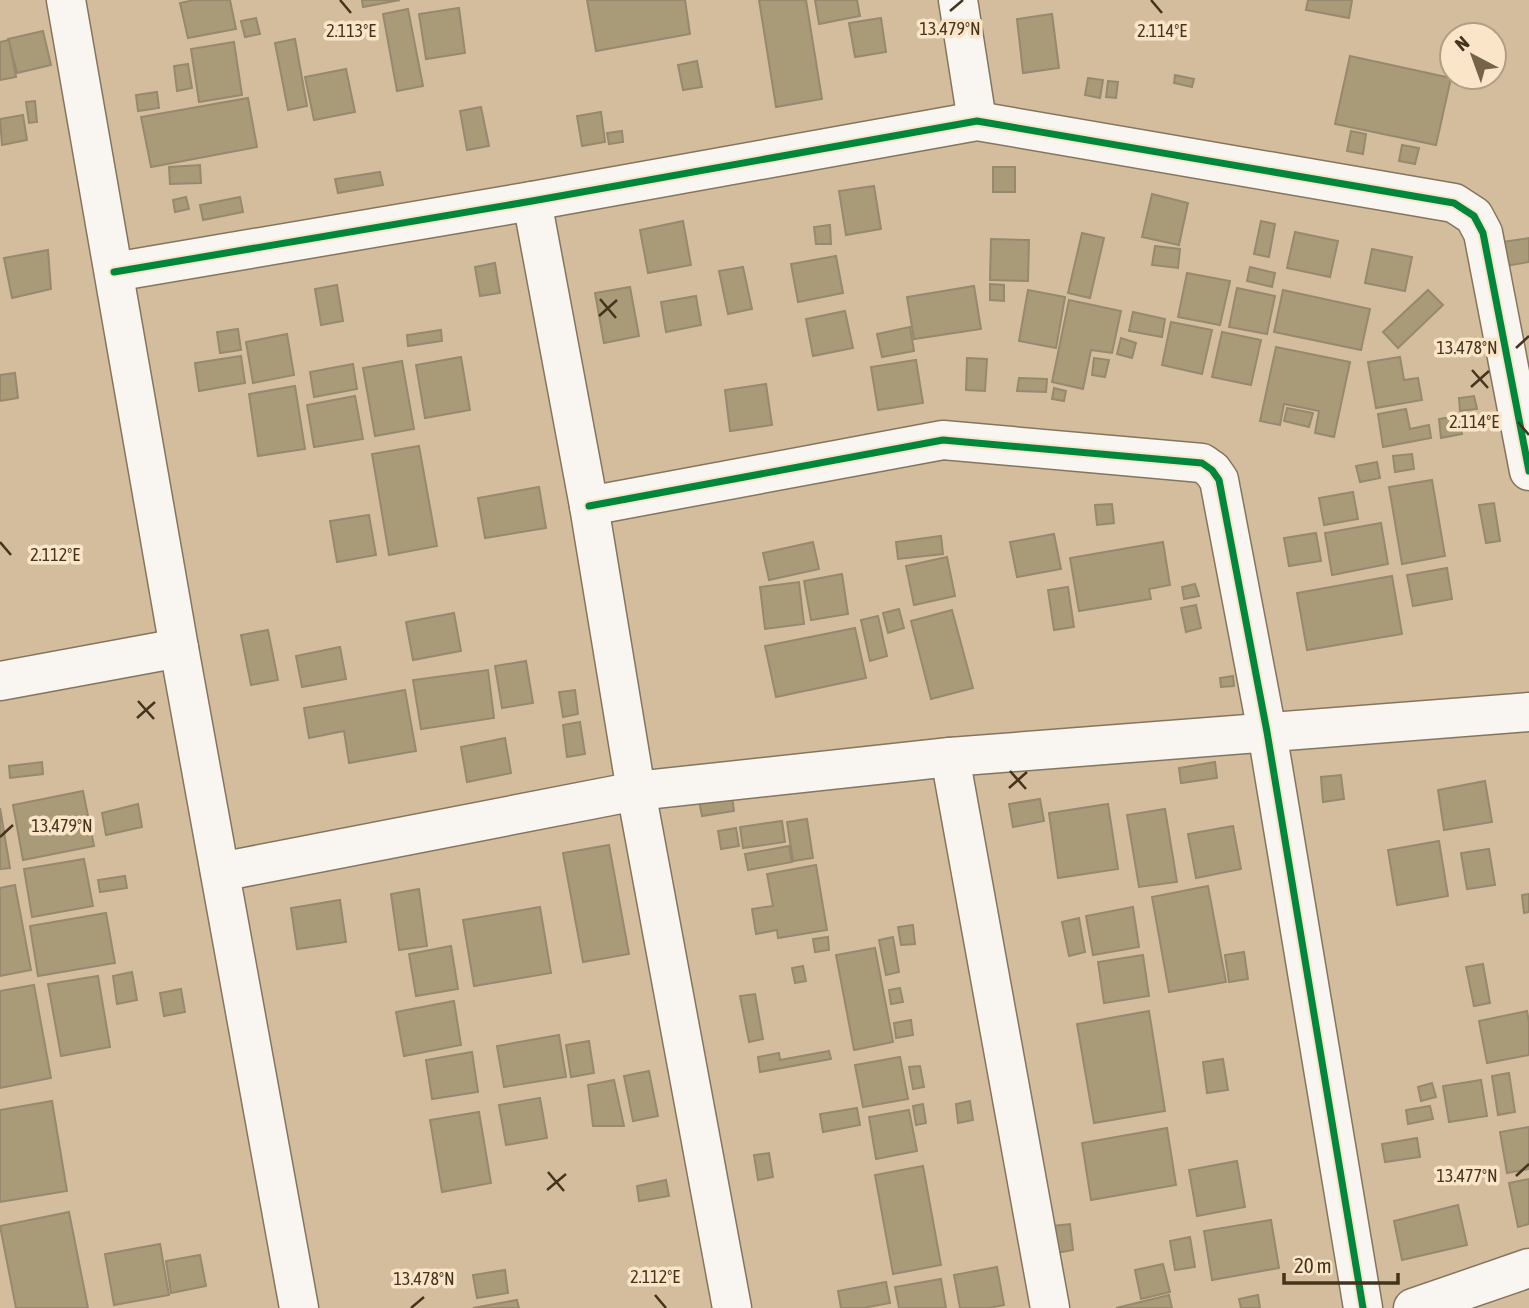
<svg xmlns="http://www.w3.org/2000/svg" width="1529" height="1308" viewBox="0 0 1529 1308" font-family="'Asap Condensed',sans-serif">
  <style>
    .building { fill: #a99a78; stroke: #96896e; stroke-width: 2 }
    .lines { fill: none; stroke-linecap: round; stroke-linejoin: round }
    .street-casing { stroke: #85755e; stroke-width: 41 }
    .street { stroke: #f9f5f0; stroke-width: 38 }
    .cycleway-casing { stroke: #fae5c9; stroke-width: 11 }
    .cycleway { stroke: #00873e; stroke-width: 7 }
    .ticks { fill: none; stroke: #44341c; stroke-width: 2.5 }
    .ticks-label { font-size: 18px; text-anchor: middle; fill: #44341c; stroke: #fae5c9; stroke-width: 7; stroke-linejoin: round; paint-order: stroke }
  </style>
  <rect width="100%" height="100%" fill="#d4bd9d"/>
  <!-- building -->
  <g class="building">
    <polygon points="194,0 230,0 236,29 188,38 180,3"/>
    <polygon points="362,0 400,0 363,7"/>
    <polygon points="587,0 685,0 690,34 596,51"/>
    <polygon points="759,0 806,0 822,99 776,107"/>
    <polygon points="815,0 857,0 860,16 819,24"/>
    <polygon points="1308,0 1352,0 1349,18 1306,10"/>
    <polygon points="459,8 465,53 426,59 419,14"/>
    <polygon points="408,9 423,86 397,91 383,14"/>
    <polygon points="1052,14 1059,68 1023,73 1017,19"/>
    <polygon points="256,18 260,34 245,37 241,21"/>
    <polygon points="881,18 886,52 855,57 849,23"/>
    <polygon points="43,31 51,65 17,73 8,39"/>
    <polygon points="295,39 307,106 288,110 275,43"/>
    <polygon points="9,40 16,77 0,80 0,42"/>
    <polygon points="234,42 242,95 199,102 191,49"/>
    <polygon points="1350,56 1451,78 1436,145 1335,124"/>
    <polygon points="697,61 702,87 683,90 678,65"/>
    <polygon points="188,64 192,88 177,91 174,66"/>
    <polygon points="346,69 355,112 314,120 305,77"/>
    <polygon points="1175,75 1194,79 1192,87 1174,83"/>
    <polygon points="1088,78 1103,80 1100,98 1085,95"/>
    <polygon points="1108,81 1118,82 1116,98 1106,97"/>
    <polygon points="157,92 159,108 138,111 136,95"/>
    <polygon points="248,98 257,147 151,167 141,117"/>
    <polygon points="35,101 37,122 29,123 26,102"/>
    <polygon points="481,107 489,146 467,150 460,111"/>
    <polygon points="601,112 605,142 582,146 577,116"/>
    <polygon points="23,115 27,140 2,145 0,119"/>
    <polygon points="622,131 623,142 609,144 607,133"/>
    <polygon points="1351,131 1366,134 1363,154 1347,151"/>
    <polygon points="1402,145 1419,148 1415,164 1399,161"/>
    <polygon points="200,165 201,183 170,184 169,167"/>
    <rect x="993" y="167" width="22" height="25"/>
    <polygon points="380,172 383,185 338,193 335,179"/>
    <polygon points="874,186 881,229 846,235 839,191"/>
    <polygon points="1152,194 1188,203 1179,245 1142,237"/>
    <polygon points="186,197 189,209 175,212 173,200"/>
    <polygon points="240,197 243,212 203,220 200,205"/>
    <polygon points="683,221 691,265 648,273 640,230"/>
    <polygon points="1261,221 1275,224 1269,257 1254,254"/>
    <polygon points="830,225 831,244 816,244 814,227"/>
    <polygon points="1295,232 1338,241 1330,277 1287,268"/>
    <polygon points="1082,233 1104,238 1090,298 1068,293"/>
    <polygon points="1529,238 1529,262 1505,266 1502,242"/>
    <polygon points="991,239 1029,240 1028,281 990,280"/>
    <polygon points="1155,246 1180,249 1178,268 1152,265"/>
    <polygon points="1372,249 1412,257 1405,291 1365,283"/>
    <polygon points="48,250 51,289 12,298 4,258"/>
    <polygon points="836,256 843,293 798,302 791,264"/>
    <polygon points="495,263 500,293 480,296 475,267"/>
    <polygon points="743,267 752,309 728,314 719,271"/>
    <polygon points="1250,267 1275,273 1272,287 1247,281"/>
    <polygon points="1187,273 1230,281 1220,325 1178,317"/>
    <polygon points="990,284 1004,285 1004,301 990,300"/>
    <polygon points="337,285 343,321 321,325 315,289"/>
    <polygon points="974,286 981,329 914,339 907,297"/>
    <polygon points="630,287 639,336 604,343 595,293"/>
    <polygon points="1237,288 1275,296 1267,334 1229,327"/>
    <polygon points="1028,290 1065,297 1056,348 1019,341"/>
    <polygon points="1283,290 1370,309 1361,350 1274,332"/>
    <polygon points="1428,290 1443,305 1398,348 1383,332"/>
    <polygon points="696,296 701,325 666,332 661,302"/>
    <polygon points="1069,300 1121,311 1112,353 1091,350 1083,389 1052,382"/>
    <polygon points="845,311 853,348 813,356 806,319"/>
    <polygon points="1133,312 1165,319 1162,337 1129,331"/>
    <polygon points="1171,322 1212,330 1202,374 1162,365"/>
    <polygon points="910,327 914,351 882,357 877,334"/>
    <polygon points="238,329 241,350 220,353 217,332"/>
    <polygon points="441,330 442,341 408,346 407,335"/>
    <polygon points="1222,332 1261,340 1251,385 1212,377"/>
    <polygon points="287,334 294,375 253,383 246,342"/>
    <polygon points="1121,338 1136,343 1132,358 1117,354"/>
    <polygon points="1276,347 1350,362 1334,437 1315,433 1319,411 1284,404 1280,425 1260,421"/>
    <polygon points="241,356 245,383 199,391 195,363"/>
    <polygon points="461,357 470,410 425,418 416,365"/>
    <polygon points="1400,357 1404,380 1418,378 1422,400 1376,408 1368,362"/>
    <polygon points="967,358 987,359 985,391 966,390"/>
    <polygon points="1094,358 1109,360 1105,377 1092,375"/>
    <polygon points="916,360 923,403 878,410 871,367"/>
    <polygon points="402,361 414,429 375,436 363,368"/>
    <polygon points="353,364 357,389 314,397 310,372"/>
    <polygon points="15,373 18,398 0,401 0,375"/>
    <polygon points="1019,378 1047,379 1046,392 1017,391"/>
    <polygon points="766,384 772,425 730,431 725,390"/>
    <polygon points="295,386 305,449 258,456 249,394"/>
    <polygon points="1054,388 1066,391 1064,401 1052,399"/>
    <polygon points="355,396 363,439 314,447 307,405"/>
    <polygon points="1474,396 1477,409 1460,411 1459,398"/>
    <polygon points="1287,408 1313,413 1309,427 1284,421"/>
    <polygon points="1406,409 1410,429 1429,425 1431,438 1383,447 1378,414"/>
    <polygon points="1458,416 1462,434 1441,438 1439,419"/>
    <polygon points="419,446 437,546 389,555 372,454"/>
    <polygon points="1412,454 1414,469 1395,472 1393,456"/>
    <polygon points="1377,462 1380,478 1360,482 1356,466"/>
    <polygon points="1432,480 1445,556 1402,564 1389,487"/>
    <polygon points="539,487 546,528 485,538 478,498"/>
    <polygon points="1353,492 1358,519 1324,525 1319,498"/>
    <polygon points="1494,503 1500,541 1486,543 1479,505"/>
    <polygon points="1112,504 1114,523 1097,525 1095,505"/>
    <polygon points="369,515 376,555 337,562 330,521"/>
    <polygon points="1381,523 1388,564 1332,575 1325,533"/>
    <polygon points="1316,533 1321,561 1289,566 1284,538"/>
    <polygon points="1054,534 1061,569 1017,577 1010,542"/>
    <polygon points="941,536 943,554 898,559 896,542"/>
    <polygon points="813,542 819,569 769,580 763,553"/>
    <polygon points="1163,542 1170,585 1149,589 1151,599 1079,611 1070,558"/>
    <polygon points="947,557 955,596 914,605 906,566"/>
    <polygon points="1447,568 1452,599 1413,606 1407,575"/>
    <polygon points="842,574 848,614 811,620 804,581"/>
    <polygon points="1392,576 1402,634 1307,650 1297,593"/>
    <polygon points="799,582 804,624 765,629 760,587"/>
    <polygon points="1195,584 1199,596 1184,599 1182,587"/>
    <polygon points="1068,587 1074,627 1054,630 1048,590"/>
    <polygon points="1196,605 1201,628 1186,632 1181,608"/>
    <polygon points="899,609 904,628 888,633 883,613"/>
    <polygon points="952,610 973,688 931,699 911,621"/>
    <polygon points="454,613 461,651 413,660 406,622"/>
    <polygon points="878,616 887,656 870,661 861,620"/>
    <polygon points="855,628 866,678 776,697 765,646"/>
    <polygon points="268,630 278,680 251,685 241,635"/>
    <polygon points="340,647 346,679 302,687 296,656"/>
    <polygon points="526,661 533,703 502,708 495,666"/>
    <polygon points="488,670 494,718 421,729 413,680"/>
    <polygon points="1233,676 1234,686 1221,687 1220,678"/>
    <polygon points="405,690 416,751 349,763 344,731 309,738 304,708"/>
    <polygon points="575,690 578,714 563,717 559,692"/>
    <polygon points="580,722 585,754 567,757 563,725"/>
    <polygon points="505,738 511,773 467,782 461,747"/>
    <polygon points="42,762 43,774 10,778 9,766"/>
    <polygon points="1215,762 1217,778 1181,783 1179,768"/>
    <polygon points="1341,775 1344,799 1323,802 1321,777"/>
    <polygon points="1485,781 1492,822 1444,830 1438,790"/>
    <polygon points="83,791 94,846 23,860 13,805"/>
    <polygon points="732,796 734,811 702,816 699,801"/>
    <polygon points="1040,799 1044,821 1013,827 1009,804"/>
    <polygon points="138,804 142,827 106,835 102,813"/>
    <polygon points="1108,804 1118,869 1058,878 1049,813"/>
    <polygon points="0,808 10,868 0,869"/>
    <polygon points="1165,809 1177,882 1139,887 1127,815"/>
    <polygon points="807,819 813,858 793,861 787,822"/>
    <polygon points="782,821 785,842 743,848 740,827"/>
    <polygon points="1233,826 1241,869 1196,878 1188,834"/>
    <polygon points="736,828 739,846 721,849 718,831"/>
    <polygon points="1439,841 1448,896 1397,905 1388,850"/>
    <polygon points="609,845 629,954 583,962 563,853"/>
    <polygon points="789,846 792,862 748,870 745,854"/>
    <polygon points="1489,849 1495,885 1467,889 1461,853"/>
    <polygon points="84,859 93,906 32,917 24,869"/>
    <polygon points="816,865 827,930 778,938 777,930 756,934 752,909 773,906 767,874"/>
    <polygon points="125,876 127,888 100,892 98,880"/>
    <polygon points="15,885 31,970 0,976 0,888"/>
    <polygon points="1208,886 1226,982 1169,992 1152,897"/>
    <polygon points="419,889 427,946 399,950 391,894"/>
    <polygon points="1529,894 1529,912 1524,913 1522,895"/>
    <polygon points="340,900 346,942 297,949 291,908"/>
    <polygon points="540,907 551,973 474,986 463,920"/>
    <polygon points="1133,907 1139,947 1093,955 1086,916"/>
    <polygon points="106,913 115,963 38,976 30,926"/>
    <polygon points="1079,918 1085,952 1069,956 1062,922"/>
    <polygon points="913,925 915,944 901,945 898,927"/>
    <polygon points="828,937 829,950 815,952 813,939"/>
    <polygon points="893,937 899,972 886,975 879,940"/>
    <polygon points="451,946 458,989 416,996 409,954"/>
    <polygon points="875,948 893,1042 854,1050 836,955"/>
    <polygon points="1244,952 1248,979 1229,982 1225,955"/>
    <polygon points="1143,955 1149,996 1104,1003 1098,962"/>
    <polygon points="1483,964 1490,1003 1474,1006 1466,967"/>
    <polygon points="803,966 806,981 795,983 792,968"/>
    <polygon points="132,972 137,1000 117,1004 113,976"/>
    <polygon points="98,976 110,1047 61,1056 48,984"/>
    <polygon points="34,985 51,1078 0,1088 0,991"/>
    <polygon points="900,988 903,1002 891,1004 889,990"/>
    <polygon points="181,989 185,1012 164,1016 160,993"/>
    <polygon points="755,994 763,1039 749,1042 740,996"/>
    <polygon points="454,1001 461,1045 404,1056 396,1012"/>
    <polygon points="1149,1011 1165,1111 1094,1123 1077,1024"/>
    <polygon points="1527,1011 1529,1022 1529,1055 1487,1063 1479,1021"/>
    <polygon points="911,1020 913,1035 896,1038 894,1023"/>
    <polygon points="559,1035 566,1077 504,1087 497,1046"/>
    <polygon points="589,1041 594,1073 571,1077 566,1045"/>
    <polygon points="829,1051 831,1059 760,1072 758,1057 779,1053 780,1060"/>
    <polygon points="472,1052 478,1092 432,1099 426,1060"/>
    <polygon points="900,1057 908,1099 863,1107 855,1065"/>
    <polygon points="1223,1059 1228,1090 1207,1093 1203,1062"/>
    <polygon points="920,1066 924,1087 913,1089 909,1067"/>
    <polygon points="649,1071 658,1116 633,1121 624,1076"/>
    <polygon points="1509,1073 1515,1112 1498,1115 1492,1076"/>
    <polygon points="614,1080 624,1126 593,1126 588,1085"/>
    <polygon points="1481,1080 1487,1116 1449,1122 1443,1086"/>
    <polygon points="1432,1083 1436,1097 1421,1101 1418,1087"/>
    <polygon points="540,1098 547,1138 506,1145 499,1105"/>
    <polygon points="52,1101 67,1191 0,1202 0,1110"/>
    <polygon points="970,1101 973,1120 958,1123 956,1104"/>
    <polygon points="923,1104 926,1123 916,1125 913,1106"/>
    <polygon points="1430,1106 1433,1119 1408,1124 1406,1110"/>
    <polygon points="857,1108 860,1125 823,1132 820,1114"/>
    <polygon points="909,1110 917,1151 876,1159 869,1117"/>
    <polygon points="479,1112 491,1183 442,1192 430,1120"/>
    <polygon points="1529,1127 1529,1169 1507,1173 1500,1132"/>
    <polygon points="1167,1128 1176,1185 1091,1200 1082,1143"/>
    <polygon points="1417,1138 1420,1157 1385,1162 1382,1144"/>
    <polygon points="769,1153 773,1177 758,1180 754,1155"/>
    <polygon points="1237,1161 1245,1207 1197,1216 1189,1170"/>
    <polygon points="923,1166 941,1265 893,1274 875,1175"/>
    <polygon points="1529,1179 1529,1224 1518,1227 1509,1183"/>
    <polygon points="666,1180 669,1196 639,1201 637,1186"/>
    <polygon points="1458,1205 1467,1245 1402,1260 1394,1221"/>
    <polygon points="69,1212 88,1308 16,1308 0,1226"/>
    <polygon points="1271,1220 1279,1268 1212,1280 1204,1231"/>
    <polygon points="1070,1224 1073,1250 1056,1253 1053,1226"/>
    <polygon points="1190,1237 1195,1267 1175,1270 1170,1241"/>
    <polygon points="160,1244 169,1295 114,1305 105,1254"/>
    <polygon points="200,1255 206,1286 171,1293 166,1261"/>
    <polygon points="1163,1264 1170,1292 1141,1299 1135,1270"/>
    <polygon points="997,1267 1004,1305 989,1308 960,1308 954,1275"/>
    <polygon points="505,1270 508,1293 477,1298 473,1275"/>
    <polygon points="941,1279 946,1308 899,1308 895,1287"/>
    <polygon points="886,1282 890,1303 863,1308 841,1308 838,1291"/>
    <polygon points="1169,1295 1172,1308 1116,1308"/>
    <polygon points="1258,1295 1260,1308 1241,1308 1239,1299"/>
    <polygon points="517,1300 519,1308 473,1308"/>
  </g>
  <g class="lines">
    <!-- street casing -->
    <g class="street-casing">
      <g id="street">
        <polyline points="958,0 977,121"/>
        <polyline points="532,201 589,506 636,791 732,1308"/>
        <polyline points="114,272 532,201 977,121 1454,203 1474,216 1483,233 1529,471"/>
        <polyline points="589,506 943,440 1202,463 1212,470 1219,480 1267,732 1363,1308"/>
        <polyline points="179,648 299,1308"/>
        <polyline points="0,681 179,648 66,0"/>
        <polyline points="950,757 1050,1308"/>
        <polyline points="220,872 636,791 950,757 1529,712"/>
        <polyline points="1413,1308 1529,1268"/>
      </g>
    </g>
    <!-- street -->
    <use href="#street" class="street"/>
    <!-- cycleway casing -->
    <g class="cycleway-casing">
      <g id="cycleway">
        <polyline points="114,272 532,201 977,121 1454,203 1474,216 1483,233 1529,471"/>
        <polyline points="589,506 943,440 1202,463 1212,470 1219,480 1267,732 1363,1308"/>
      </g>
    </g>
    <!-- cycleway -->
    <use href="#cycleway" class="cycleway"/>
  </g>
  <!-- ticks -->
  <path class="ticks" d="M340 0 351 13M1151 0 1162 13M950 11 963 0M600 299 616 318M599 316 617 300M1516 348 1529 336M1472 370 1488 388M1471 387 1489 371M1518 422 1529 435M0 542 11 555M138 701 154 719M137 718 155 702M1010 771 1026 789M1009 788 1027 772M0 837 13 825M548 1172 564 1191M1516 1176 1529 1164M547 1190 566 1174M655 1295 666 1308M411 1308 424 1297"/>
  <g class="ticks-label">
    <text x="950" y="35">13.479°N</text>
    <text x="1162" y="37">2.114°E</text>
    <text x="351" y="37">2.113°E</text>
    <text x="1467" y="354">13.478°N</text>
    <text x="1474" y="428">2.114°E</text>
    <text x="55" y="561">2.112°E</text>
    <text x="62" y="832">13.479°N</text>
    <text x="1467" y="1182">13.477°N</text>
    <text x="655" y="1283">2.112°E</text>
    <text x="424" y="1285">13.478°N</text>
  </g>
  <!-- north arrow -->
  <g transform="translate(1473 56) rotate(319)"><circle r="33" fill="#fae5c9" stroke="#b19e84" stroke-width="2"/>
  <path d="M0-5L12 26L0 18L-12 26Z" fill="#766449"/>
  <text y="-10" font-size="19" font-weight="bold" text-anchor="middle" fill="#44341c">N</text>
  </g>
  <!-- scale -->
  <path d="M1284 1273v10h114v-10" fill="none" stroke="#44341c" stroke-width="3.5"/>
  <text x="1294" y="1273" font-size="21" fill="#44341c" stroke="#fae5c9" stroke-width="5" paint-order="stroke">20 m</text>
</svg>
